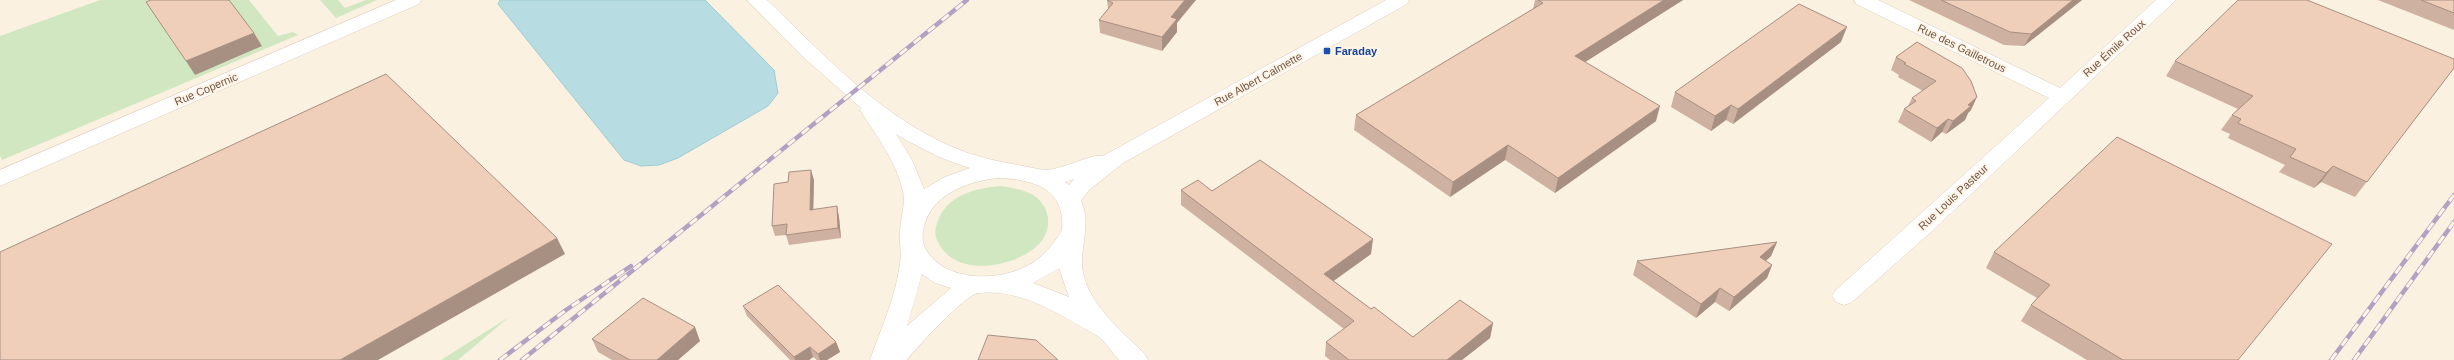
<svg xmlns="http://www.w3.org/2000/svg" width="2454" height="360" viewBox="0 0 2454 360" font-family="Helvetica,sans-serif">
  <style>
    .green { fill: #d1e7c1 }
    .water { fill: #b7dde3; stroke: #9eccd4 }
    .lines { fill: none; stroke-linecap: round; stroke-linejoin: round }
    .minor-casing { stroke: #decdbe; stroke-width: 1 }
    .minor { fill: #fff; fill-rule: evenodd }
    .rail-casing { stroke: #b3a1c3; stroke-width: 4.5 }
    .rail { stroke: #fef5e7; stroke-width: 3; stroke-dasharray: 9; stroke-linecap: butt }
    .wall { fill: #ceb1a0 }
    .shaded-wall { fill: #a79082 }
    .building { fill: #efceba; stroke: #a79082 }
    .transit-dot { fill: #1a4fb4; stroke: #fef5e7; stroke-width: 1.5 }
    .labels { text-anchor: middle; stroke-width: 4; stroke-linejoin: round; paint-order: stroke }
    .street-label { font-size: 11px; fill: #715749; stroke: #fef5e7 }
    .transit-label { font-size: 11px; font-weight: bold; fill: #164399; stroke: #fef5e7; text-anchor: start }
  </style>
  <rect width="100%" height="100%" fill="#fbf1e1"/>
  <!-- green -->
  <g class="green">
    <polygon points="100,0 249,0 278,36 293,32 298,35 2,160 0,156 0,36"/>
    <polygon points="320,0 338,0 345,8 366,0 377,0 336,18"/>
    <path d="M1001 186C1012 188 1023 189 1033 195 1052 207 1053 231 1037 246 1013 268 955 278 938 242 934 235 935 227 938 221 947 195 976 188 1001 186Z"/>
    <polygon points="509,317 458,360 441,360"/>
  </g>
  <!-- water -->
  <polygon class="water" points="500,0 705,0 774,70 778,93 768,106 678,158 659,165 641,166 624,160 498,4"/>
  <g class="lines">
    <!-- minor casing -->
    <g class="minor-casing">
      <g id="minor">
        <polygon points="396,0 421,0 419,4 0,186 0,170"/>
        <path d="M747 0H767C826 57 888 125 968 153 991 161 1014 164 1038 169 1059 174 1088 153 1103 156L1386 0H1409L1407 4 1123 163 1089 190 1081 201C1090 220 1083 239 1082 259 1080 297 1119 329 1144 353L1148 360H1119C1112 353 1105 340 1096 335 1061 315 1021 288 978 293 965 295 916 348 907 360H870C881 328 896 297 900 263 902 253 899 244 900 233 900 219 906 205 903 191 896 161 876 135 860 110L861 108 802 56ZM896 134C920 148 943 160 970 168L945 177 924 189 912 160ZM998 178C1032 179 1066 188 1062 230 1053 245 1043 258 1027 266 997 282 943 282 925 248 922 242 922 233 924 227 931 194 969 181 998 178ZM1074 179 1069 185 1065 182ZM1059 268 1069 297 1033 283ZM922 274 935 283 951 288 907 326Z"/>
        <polygon points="1854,0 1878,0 2060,88 2156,0 2176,0 1931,232 1852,302 1844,305 1836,302 1832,296 1836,290 2049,98 1856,4"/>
      </g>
    </g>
    <!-- minor -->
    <use href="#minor" class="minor"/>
    <!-- rail casing -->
    <g class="rail-casing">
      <g id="rail">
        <polyline points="500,360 566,310 631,266"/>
        <polyline points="522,360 967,0"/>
        <polyline points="2331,360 2454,195"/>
        <polyline points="2354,360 2454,222"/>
      </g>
    </g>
    <!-- rail -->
    <use href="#rail" class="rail"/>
  </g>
  <!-- wall -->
  <g class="wall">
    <polygon points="1107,0 1177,23 1177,32 1162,51 1100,33 1099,20 1108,9"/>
    <polygon points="1535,0 1683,0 1585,62 1656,121 1555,193 1505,160 1450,197 1354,130 1356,115 1533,9"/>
    <polygon points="1909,0 2082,0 2024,46 2004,45"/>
    <polygon points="2378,0 2454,0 2454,30"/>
    <polygon points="1841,42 1733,124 1726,120 1711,131 1671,107 1675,92"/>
    <polygon points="1917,42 1971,110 1968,113 1965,120 1946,134 1942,132 1931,142 1898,122 1904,109 1908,106 1912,98 1923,91 1898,77 1899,75 1891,70 1896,57"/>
    <polygon points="2175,61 2454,68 2355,197 2321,182 2314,188 2279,172 2285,165 2228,138 2230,134 2221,130 2232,115 2238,109 2166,76"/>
    <polygon points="814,180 813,210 837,206 839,217 841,238 789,245 786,235 775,236 772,226"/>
    <polygon points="1181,190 1212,191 1371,254 1334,281 1371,309 1413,337 1493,323 1490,338 1462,360 1330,360 1325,356 1326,342 1344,329 1181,205"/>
    <polygon points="1777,242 1771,256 1766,261 1772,265 1767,278 1729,311 1715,302 1696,318 1633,275 1637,261"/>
    <polygon points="1994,252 2239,360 2087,360 2021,321 2031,305 2037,298 1986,268"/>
    <polygon points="743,306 836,342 840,352 827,360 817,360 813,357 809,360 790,360 747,316"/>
    <polygon points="592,339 700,341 678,360 612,360 598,352"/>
  </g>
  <!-- shaded-wall -->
  <g class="shaded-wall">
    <polygon points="1185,0 1196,0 1177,23 1177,32 1162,51 1162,37 1171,17"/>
    <polygon points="1664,0 1683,0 1571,71 1575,56"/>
    <polygon points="2073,0 2082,0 2024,46 2031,34"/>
    <polygon points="1847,27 1841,42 1733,124 1738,109"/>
    <polygon points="254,33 262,46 195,75 186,61"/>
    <polygon points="1977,97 1971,110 1968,113 1965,120 1946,134 1953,121 1968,105"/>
    <polygon points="1731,105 1726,120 1711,131 1715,116"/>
    <polygon points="1660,106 1656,121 1555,193 1558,178"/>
    <polygon points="1948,119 1942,132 1931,142 1937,128"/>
    <polygon points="1508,145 1505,160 1450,197 1453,182"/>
    <polygon points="2333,166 2321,182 2314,188 2326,173"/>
    <polygon points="811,170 814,180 813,220 810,210"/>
    <polygon points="837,206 839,217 841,238 838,228"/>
    <polygon points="557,238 565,254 378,360 340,360"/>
    <polygon points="1373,239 1371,254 1323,288 1324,274"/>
    <polygon points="1777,242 1771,256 1755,270 1760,257"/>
    <polygon points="1772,265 1767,278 1729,311 1734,297"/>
    <polygon points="1720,288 1715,302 1696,318 1701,304"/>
    <polygon points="1493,323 1490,338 1462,360 1447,360"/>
    <polygon points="695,327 700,341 678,360 657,360"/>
    <polygon points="836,342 840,352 827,360 820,360 818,354"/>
    <polygon points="810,347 813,357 809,360 795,360 794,357"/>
  </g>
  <!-- building -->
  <g class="building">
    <polygon points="151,0 229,0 254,33 186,61 146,2"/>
    <polygon points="1107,0 1185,0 1171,17 1177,19 1162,37 1099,20 1113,3"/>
    <polygon points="1538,0 1664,0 1575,56 1660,106 1558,178 1508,145 1453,182 1356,115 1543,3"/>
    <polygon points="1941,0 2073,0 2031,34 2010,32"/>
    <polygon points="2238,0 2307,0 2454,59 2454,68 2367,182 2333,166 2326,173 2290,157 2296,149 2238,123 2241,119 2232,115 2253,96 2175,61"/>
    <polygon points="2421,0 2454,0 2454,13"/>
    <polygon points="1799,4 1847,27 1738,109 1731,105 1715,116 1675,92"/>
    <polygon points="1917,42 1962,68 1971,81 1977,97 1968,105 1971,106 1953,121 1948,119 1937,128 1904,109 1916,101 1912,98 1936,81 1904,64 1906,63 1896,57"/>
    <polygon points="386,74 557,238 340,360 0,360 0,252"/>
    <polygon points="2117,137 2332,244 2238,360 2123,360 2031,305 2050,285 1994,252"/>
    <polygon points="1260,160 1373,239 1324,274 1371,309 1374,307 1413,337 1460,300 1493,323 1447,360 1349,360 1326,342 1354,321 1181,190 1198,180 1212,191"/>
    <polygon points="811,170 810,210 837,206 838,228 786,235 787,224 772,226 774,184 788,182 789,172"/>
    <polygon points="1777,242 1760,257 1772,265 1734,297 1720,288 1701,304 1637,261"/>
    <polygon points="778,285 836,342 818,354 810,347 794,357 743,306"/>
    <polygon points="643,298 695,327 657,360 630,360 592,339"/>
    <polygon points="988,335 1036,340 1058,360 978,360"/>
  </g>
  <!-- markers -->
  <rect class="transit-dot" x="1323" y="47" width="8" height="8" rx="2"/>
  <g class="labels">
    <!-- street labels -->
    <g class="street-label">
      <text transform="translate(1962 48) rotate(26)" y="4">Rue des Gailletrous</text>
      <text transform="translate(2114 48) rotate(-42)" y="4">Rue Émile Roux</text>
      <text transform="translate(1258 79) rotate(-29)" y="4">Rue Albert Calmette</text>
      <text transform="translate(206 89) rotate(-23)" y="4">Rue Copernic</text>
      <text transform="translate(1953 197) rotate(-43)" y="4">Rue Louis Pasteur</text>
    </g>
    <!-- transit labels -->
    <g class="transit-label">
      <text x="1335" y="55">Faraday</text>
    </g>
  </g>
</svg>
